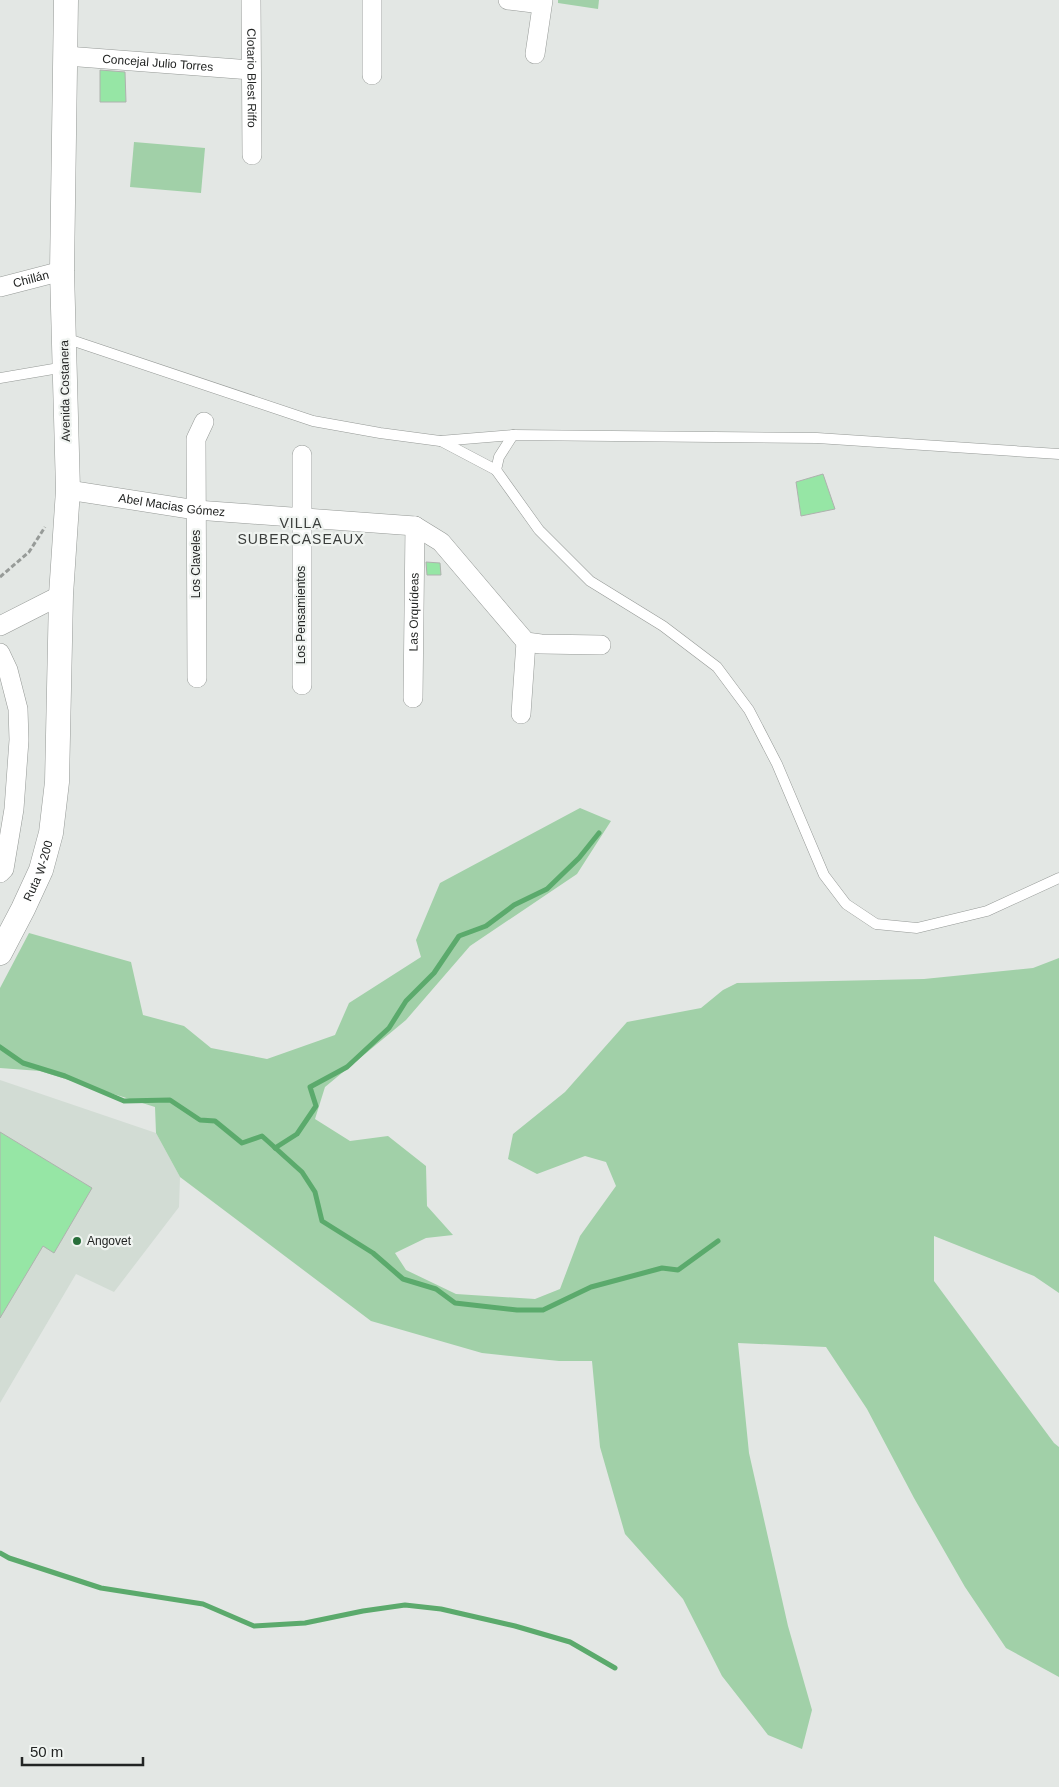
<svg xmlns="http://www.w3.org/2000/svg" width="1059" height="1787" viewBox="0 0 1059 1787" font-family="Helvetica,sans-serif">
  <style>
    .built { fill: #d2dcd4 }
    .green { fill: #a1d0a8 }
    .lines { fill: none; stroke-linecap: round; stroke-linejoin: round }
    .stream { stroke: #5baa6c; stroke-width: 5 }
    .building { fill: #96e6a5; stroke: #aeb2ae }
    .service-casing { stroke: #959996; stroke-width: 11 }
    .minor-casing { stroke: #959996; stroke-width: 20 }
    .tertiary-casing { stroke: #959996; stroke-width: 25 }
    .path { stroke: #979b98; stroke-width: 3; stroke-dasharray: 5 2.5; stroke-linecap: butt }
    .service { stroke: #fff; stroke-width: 10 }
    .minor { stroke: #fff; stroke-width: 19 }
    .tertiary { stroke: #fff; stroke-width: 24 }
    .poi-dot { fill: #286e3a; stroke: #f0f4f1; stroke-width: 2 }
    .labels { text-anchor: middle; stroke-width: 4.5; stroke-linejoin: round; paint-order: stroke }
    .street-label { font-size: 12px; fill: #222423; stroke: #f0f4f1 }
    .poi-label { font-size: 12px; fill: #222423; stroke: #f0f4f1; text-anchor: start }
    .neighbourhood-label { font-size: 14px; letter-spacing: 1px; fill: #3a3d3b; stroke: #f0f4f1 }
  </style>
  <rect width="100%" height="100%" fill="#e3e7e4"/>
  <!-- built -->
  <polygon class="built" points="0,1080 156,1133 180,1177 179,1207 114,1292 76,1274 0,1403"/>
  <!-- green -->
  <g class="green">
    <polygon points="558,0 599,0 598,9 558,3"/>
    <polygon points="134,142 205,148 201,193 130,187"/>
    <polygon points="580,808 611,821 577,874 470,946 406,1020 325,1087 315,1119 350,1141 388,1136 426,1166 427,1206 453,1235 426,1238 395,1253 406,1270 456,1294 535,1299 560,1289 580,1236 616,1186 606,1162 585,1156 537,1174 508,1159 513,1134 565,1092 627,1022 701,1008 723,990 737,983 924,979 1033,968 1059,958 1059,1293 1034,1276 934,1236 934,1281 1054,1443 1059,1447 1059,1677 1006,1648 965,1587 914,1498 867,1409 826,1347 738,1343 749,1453 788,1626 812,1710 802,1749 768,1735 722,1676 683,1599 625,1534 600,1447 592,1361 559,1361 482,1353 371,1321 180,1177 156,1133 155,1107 40,1071 0,1068 0,988 29,933 131,962 143,1015 184,1026 211,1048 267,1059 335,1035 349,1003 421,957 416,940 440,883"/>
  </g>
  <g class="lines">
    <!-- stream -->
    <g class="stream">
      <polyline points="0,1047 23,1063 65,1076 124,1101 170,1100 200,1120 215,1121 242,1143 262,1136 302,1172 315,1192 322,1221 373,1253 403,1279 436,1289 455,1303 517,1310 543,1310 591,1287 662,1268 678,1270 718,1241"/>
      <polyline points="275,1148 297,1134 316,1106 310,1087 347,1067 389,1028 406,1001 434,973 459,936 486,926 514,905 547,889 579,858 599,833"/>
      <polyline points="0,1553 9,1558 101,1588 203,1604 254,1626 305,1623 363,1611 405,1605 441,1609 515,1626 570,1642 615,1668"/>
    </g>
  </g>
  <!-- building -->
  <g class="building">
    <polygon points="100,70 125,72 126,102 100,102"/>
    <polygon points="823,474 835,509 801,516 796,482"/>
    <polygon points="426,562 440,563 441,575 427,575"/>
    <polygon points="0,1132 92,1188 54,1253 43,1246 0,1318"/>
  </g>
  <g class="lines">
    <!-- service casing -->
    <g class="service-casing">
      <g id="service">
        <polyline points="64,341 74,341 313,421 380,433 440,441 513,435 817,438 1059,454"/>
        <polyline points="0,378 65,367"/>
        <polyline points="441,441 496,470 539,530 590,581 663,626 717,667 749,710 777,764 824,875 846,904 876,924 917,928 987,911 1059,878"/>
        <polyline points="496,470 499,457 513,435"/>
      </g>
    </g>
    <!-- minor casing -->
    <g class="minor-casing">
      <g id="minor">
        <path id="s1" d="M251 0 252 155"/>
        <polyline points="508,0 542,4"/>
        <polyline points="535,54 543,0"/>
        <path id="s2" d="M66 56 251 70"/>
        <polyline points="372,75 372,0"/>
        <path id="s3" d="M0 287 62 271"/>
        <path id="s4" d="M68 490 196 510 415 526 441 542 526 642 541 644 601 645"/>
        <polyline points="0,626 61,595"/>
        <polyline points="0,653 8,670 18,709 19,740 14,809 4,869 0,873"/>
        <polyline points="197,678 196,439 204,422"/>
        <polyline points="302,685 302,455"/>
        <path id="s5" d="M413 698 415 526"/>
        <polyline points="521,714 526,642"/>
      </g>
    </g>
    <!-- tertiary casing -->
    <g class="tertiary-casing">
      <g id="tertiary">
        <path id="s6" d="M0 953 23 909 41 870 51 833 57 782 61 595 68 490 62 271 66 0"/>
      </g>
    </g>
    <!-- path -->
    <polyline class="path" points="0,577 29,552 45,527"/>
    <!-- service -->
    <use href="#service" class="service"/>
    <!-- minor -->
    <use href="#minor" class="minor"/>
    <!-- tertiary -->
    <use href="#tertiary" class="tertiary"/>
  </g>
  <!-- markers -->
  <circle class="poi-dot" cx="77" cy="1241" r="5"/>
  <g class="labels">
    <!-- street labels -->
    <g class="street-label">
      <text dy="4" stroke="none"><textPath href="#s2" startOffset="92">Concejal Julio Torres</textPath></text>
      <text dy="4" stroke="none"><textPath href="#s1" startOffset="78">Clotario Blest Riffo</textPath></text>
      <text dy="4" stroke="none"><textPath href="#s3" startOffset="32">Chillán</textPath></text>
      <text transform="translate(65 391) rotate(-91)" y="4">Avenida Costanera</text>
      <text dy="4" stroke="none"><textPath href="#s4" startOffset="105">Abel Macias Gómez</textPath></text>
      <text transform="translate(196 564) rotate(-90)" y="4">Los Claveles</text>
      <text dy="4" stroke="none"><textPath href="#s5" startOffset="86">Las Orquídeas</textPath></text>
      <text transform="translate(301 615) rotate(-90)" y="4">Los Pensamientos</text>
      <text dy="4" stroke="none"><textPath href="#s6" startOffset="91">Ruta W-200</textPath></text>
    </g>
    <!-- poi labels -->
    <g class="poi-label">
      <text x="87" y="1245">Angovet</text>
    </g>
    <!-- neighbourhood labels -->
    <g class="neighbourhood-label">
      <text x="301" y="528">VILLA<tspan x="301" dy="16">SUBERCASEAUX</tspan></text>
    </g>
  </g>
  <!-- scale -->
  <path d="M22 1757v8h121v-8" fill="none" stroke="#222423" stroke-width="2.5"/>
  <text x="30" y="1757" font-size="15" fill="#222423" stroke="#f0f4f1" stroke-width="4" paint-order="stroke">50 m</text>
</svg>
